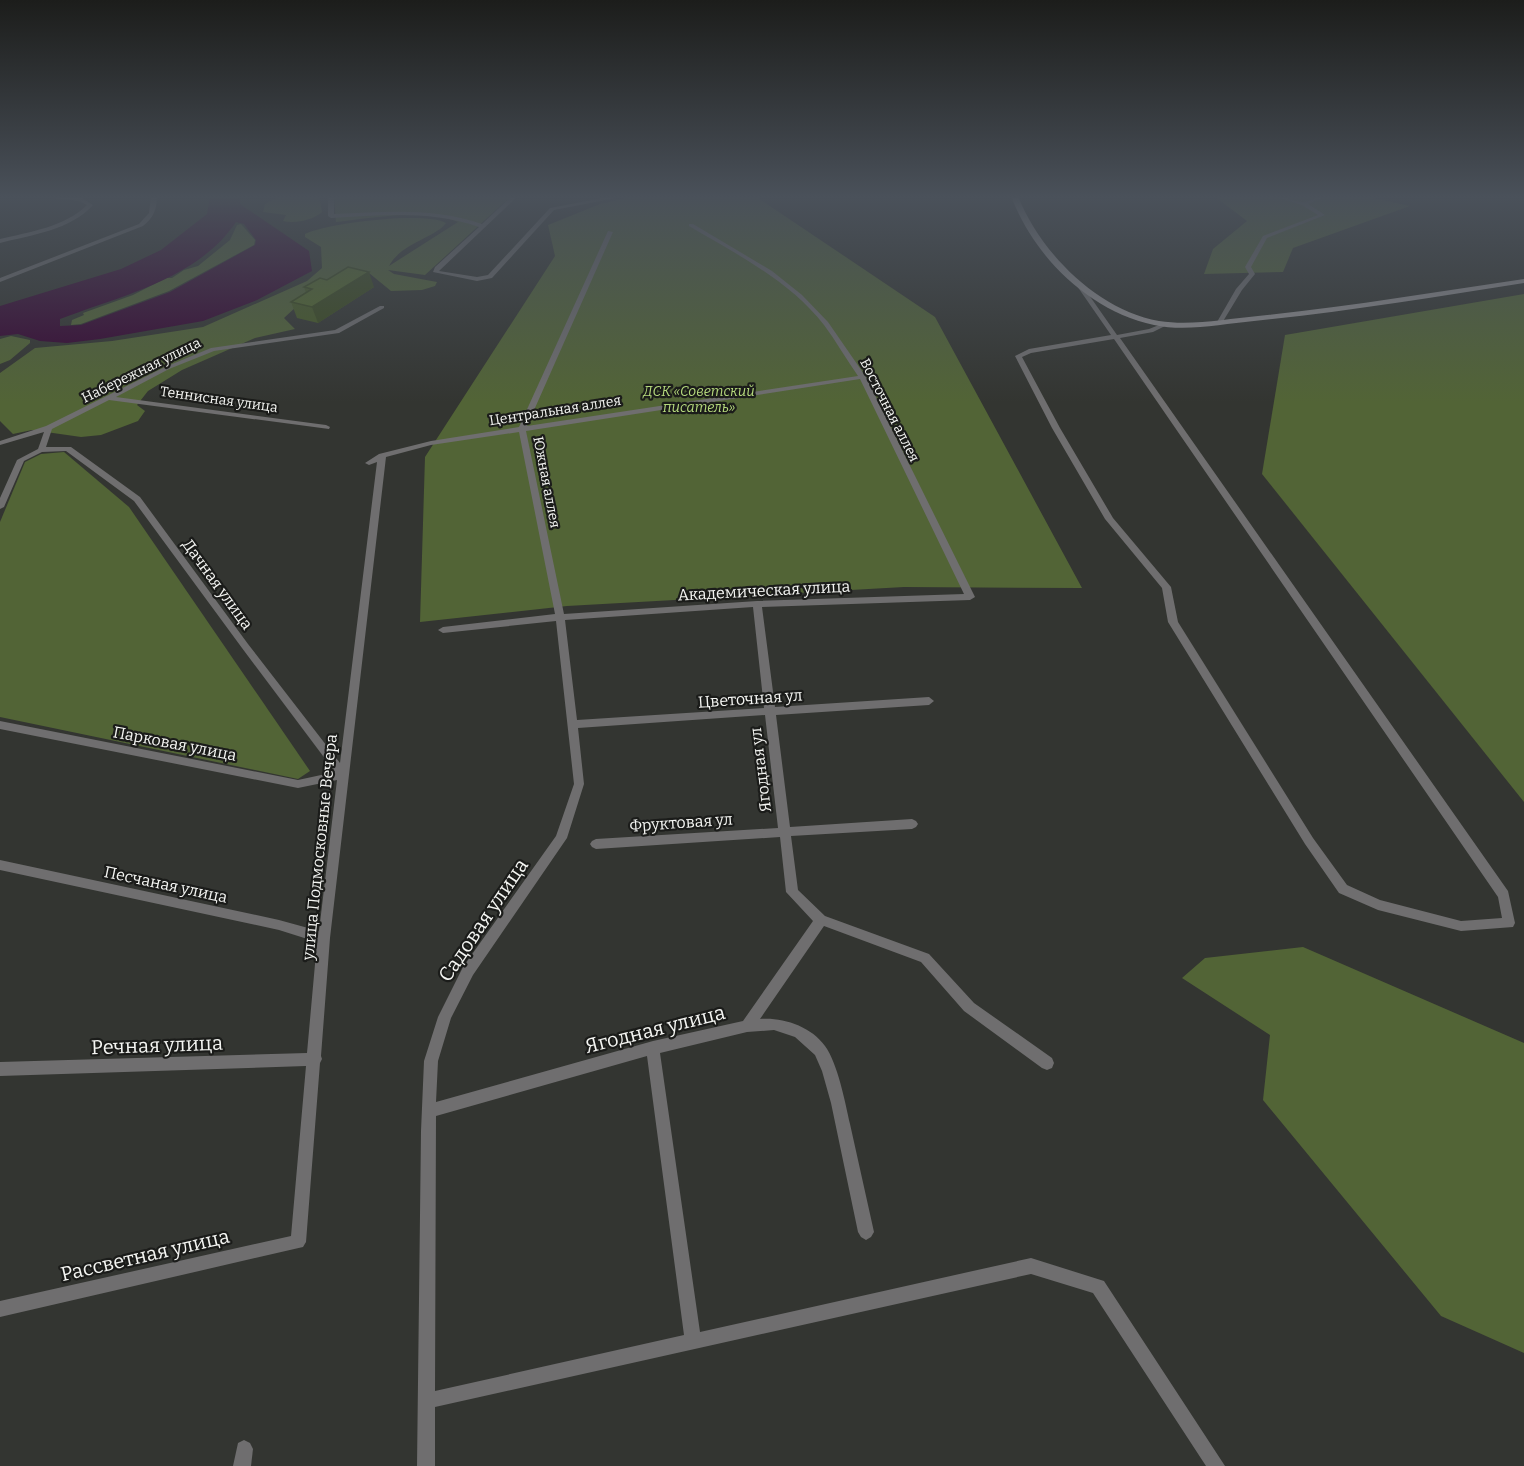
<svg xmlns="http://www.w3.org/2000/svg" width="1524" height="1466" viewBox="0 0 1524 1466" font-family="Bitter,serif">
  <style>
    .green { fill: #526436 }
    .water { fill: #360632; fill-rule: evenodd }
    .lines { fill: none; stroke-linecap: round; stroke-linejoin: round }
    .street { fill: #6f6e6f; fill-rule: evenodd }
    .secondary { fill: #908e90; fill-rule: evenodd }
    .wall { fill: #475b24 }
    .shaded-wall { fill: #3a4a1d }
    .building { fill: #536a2a; stroke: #3a4a1d; stroke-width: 1.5 }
    .labels { text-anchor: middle; stroke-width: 4.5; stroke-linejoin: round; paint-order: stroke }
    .far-street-label { font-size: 14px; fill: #f4f5f2; stroke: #1b1c1a }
    .far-park-label { font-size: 14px; font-style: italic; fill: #b5d97d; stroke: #1b1c1a }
    .street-label { font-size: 16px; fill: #f4f5f2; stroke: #1b1c1a }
    .near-street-label { font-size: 20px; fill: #f4f5f2; stroke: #1b1c1a }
  </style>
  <rect width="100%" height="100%" fill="#333531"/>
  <!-- green -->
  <g class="green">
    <path d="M281 196H319L322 212C313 220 295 224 283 221L286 215 263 212 265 204Z"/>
    <path d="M334 196 510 197 425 275 388 270 394 274 437 282 435 286 422 290 391 291 369 273 297 306 284 318 295 329 255 338 182 370 148 391 137 405 145 411 138 421 101 435 81 437 32 430 13 434 0 421V373L35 348 112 341 203 327 307 281 322 268 321 247 305 237V234C327 223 426 211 446 223 435 238 401 243 389 266L458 222C422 208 375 218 336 222Z"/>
    <polygon points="635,196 755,196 935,317 1082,588 904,587 567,606 420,622 425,457 555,256 548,225 600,204"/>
    <polygon points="1214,196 1364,196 1410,206 1293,248 1283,272 1204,274 1213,249 1247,221"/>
    <polygon points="241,224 255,240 254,245 169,291 81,324 71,325 72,320 84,315 83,313 133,295 166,278 172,278 184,270 198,266 230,240 237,225"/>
    <polygon points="1524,294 1524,802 1262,474 1285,335"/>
    <polygon points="11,336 30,340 30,343 10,360 0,364 0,339"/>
    <polygon points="64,452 129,507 310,771 298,779 0,717 0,522 25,462 41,454"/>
    <polygon points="1303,947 1524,1043 1524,1353 1441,1316 1263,1100 1270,1035 1182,978 1205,958"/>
  </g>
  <!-- water -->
  <path class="water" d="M210 196H240V204L309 251 312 271 257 300 203 321 100 339 67 343 40 341 18 334 0 336V306L121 269 161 250 207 214ZM236 222 244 224 256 240 255 245 170 292 81 325 60 326V319C120 296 198 279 236 222Z"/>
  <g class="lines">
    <!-- street -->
    <g class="street">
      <path d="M34 196 80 197 93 205C71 230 31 235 0 243V239C29 232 65 227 87 205L79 201Z"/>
      <path d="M151 196H157C157 210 153 218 143 226L0 282V278L139 224 149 213Z"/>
      <path d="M328 196H334V214C384 212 433 207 482 224L512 196H518L439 271 477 277 488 275 550 208 613 196H626L554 210 492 278 477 281 433 272 435 267 479 227C431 210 381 215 331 218L328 216Z"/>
      <path d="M1274 196C1284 196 1293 202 1303 202 1310 202 1318 196 1326 196L1308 204 1325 215 1267 238 1251 267 1255 274 1242 290 1222 323H1218L1217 322 1236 289 1249 274 1245 267 1263 236 1318 215 1302 205Z"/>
      <path d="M689 224H693L772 271 802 295 828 322 866 377 975 597 970 600 762 607 775 707 929 697 934 701 929 705 776 715 790 827 912 819 916 821 918 824 916 827 912 829 791 836 798 890 825 916 929 954 974 1003 1052 1058 1054 1063 1052 1068 1047 1070 1042 1068 964 1011 921 962 824 926 760 1019C782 1017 811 1026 825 1046 838 1064 845 1102 850 1124 858 1160 866 1196 874 1232L871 1237 866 1240 861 1237 858 1232 831 1103 822 1071 815 1055 795 1037 774 1030 747 1032 660 1053 700 1332 1031 1258 1104 1281 1225 1466H1206L1093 1293 1031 1274 435 1407V1466H417L421 1131 424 1061 438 1017 463 967 556 836 574 784 556 621 443 633 438 630 443 627 555 614 519 432 431 445 386 457 330 938 321 1056 322 1059 320 1063 306 1242 303 1247 0 1317V1301L291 1236 306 1066 0 1076V1062L307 1053 317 942 279 930 0 870V860L279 920 319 931 337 780 298 788 0 729V721L298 780 335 772 242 648 134 501 66 451 42 452 24 461 4 507 0 509V498L17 460 38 449 44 432 0 445V441L46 426 165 367 211 348 335 330 380 306H384V308L339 333 214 351 169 369 116 397 326 425 330 427 329 429 109 400 52 429 46 447H71L140 497 248 644 340 763 377 462 369 465 365 463 379 454 431 441 519 427 608 231 613 232 527 426 858 376C846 359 836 341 824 325 789 280 736 254 689 226ZM860 379 964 594 757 601 564 614 526 431ZM753 607 764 708 577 720 565 620ZM765 715 778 828 596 839 592 841 590 844 592 847 596 849 780 837 786 892 813 921 743 1021 653 1041 436 1102 438 1061 451 1018 473 975 567 838 584 784 578 728ZM647 1056 684 1335 435 1391 436 1116Z"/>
      <path d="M1080 284 1082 285 1117 335 1149 329 1164 323 1167 325 1153 332 1120 338 1508 891 1515 923 1513 927 1461 931 1378 910 1339 893 1305 844 1168 622 1162 588 1105 519 1052 428 1015 356 1029 349 1111 335 1077 286ZM1114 339 1498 897 1502 918 1461 921 1380 900 1347 885 1313 838 1178 622 1171 587 1113 518 1060 428 1022 357 1031 353Z"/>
      <polygon points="244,1440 250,1443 253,1449 251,1466 233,1466 238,1443"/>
    </g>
    <!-- secondary -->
    <path class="secondary" d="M1011 196H1018C1040 252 1097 310 1159 321 1191 326 1226 319 1258 316 1347 307 1436 292 1524 279V283C1434 297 1344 312 1254 321 1221 324 1186 332 1154 325 1089 311 1034 257 1011 196Z"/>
  </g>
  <!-- wall -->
  <polygon class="wall" points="304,287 374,287 318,323 297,318 291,302 306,293"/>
  <!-- shaded-wall -->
  <polygon class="shaded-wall" points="369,272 374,287 318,323 312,307"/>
  <!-- building -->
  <polygon class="building" points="348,267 369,272 312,307 291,302 312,289 304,287 320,278 327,280"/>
  <!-- sky -->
  <linearGradient id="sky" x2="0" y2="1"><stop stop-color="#1c1d1b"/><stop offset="0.49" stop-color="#4a515a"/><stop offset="1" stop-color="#4a515a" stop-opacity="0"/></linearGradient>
  <rect width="1524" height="402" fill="url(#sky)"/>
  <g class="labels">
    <!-- far-street labels -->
    <g class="far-street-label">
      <text transform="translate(141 370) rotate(-26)" y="5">Набережная улица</text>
      <text transform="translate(219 399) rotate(8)" y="5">Теннисная улица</text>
      <text transform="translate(555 410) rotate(-9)" y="5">Центральная аллея</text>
      <text transform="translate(890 410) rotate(63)" y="5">Восточная аллея</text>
      <text transform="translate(547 482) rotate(79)" y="5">Южная аллея</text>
    </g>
    <!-- far-park labels -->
    <g class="far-park-label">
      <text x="699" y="396">ДСК «Советский<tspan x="699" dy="16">писатель»</tspan></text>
    </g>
    <!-- street labels -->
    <g class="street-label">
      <text transform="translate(218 584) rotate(54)" y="6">Дачная улица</text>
      <text transform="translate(764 590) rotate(-3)" y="6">Академическая улица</text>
      <text transform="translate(750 698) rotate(-4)" y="6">Цветочная ул</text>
      <text transform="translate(175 743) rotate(11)" y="6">Парковая улица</text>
      <text transform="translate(760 770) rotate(-97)" y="6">Ягодная ул</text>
      <text transform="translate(681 822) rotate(-4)" y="6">Фруктовая ул</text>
      <text transform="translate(319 847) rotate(-84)" y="6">улица Подмосковные Вечера</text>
      <text transform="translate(166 884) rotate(12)" y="6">Песчаная улица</text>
    </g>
    <!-- near-street labels -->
    <g class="near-street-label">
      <text transform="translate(483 920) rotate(-56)" y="7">Садовая улица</text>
      <text transform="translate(655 1029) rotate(-14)" y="7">Ягодная улица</text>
      <text transform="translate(157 1045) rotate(-2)" y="7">Речная улица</text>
      <text transform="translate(145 1255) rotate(-13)" y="7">Рассветная улица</text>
    </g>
  </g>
</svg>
